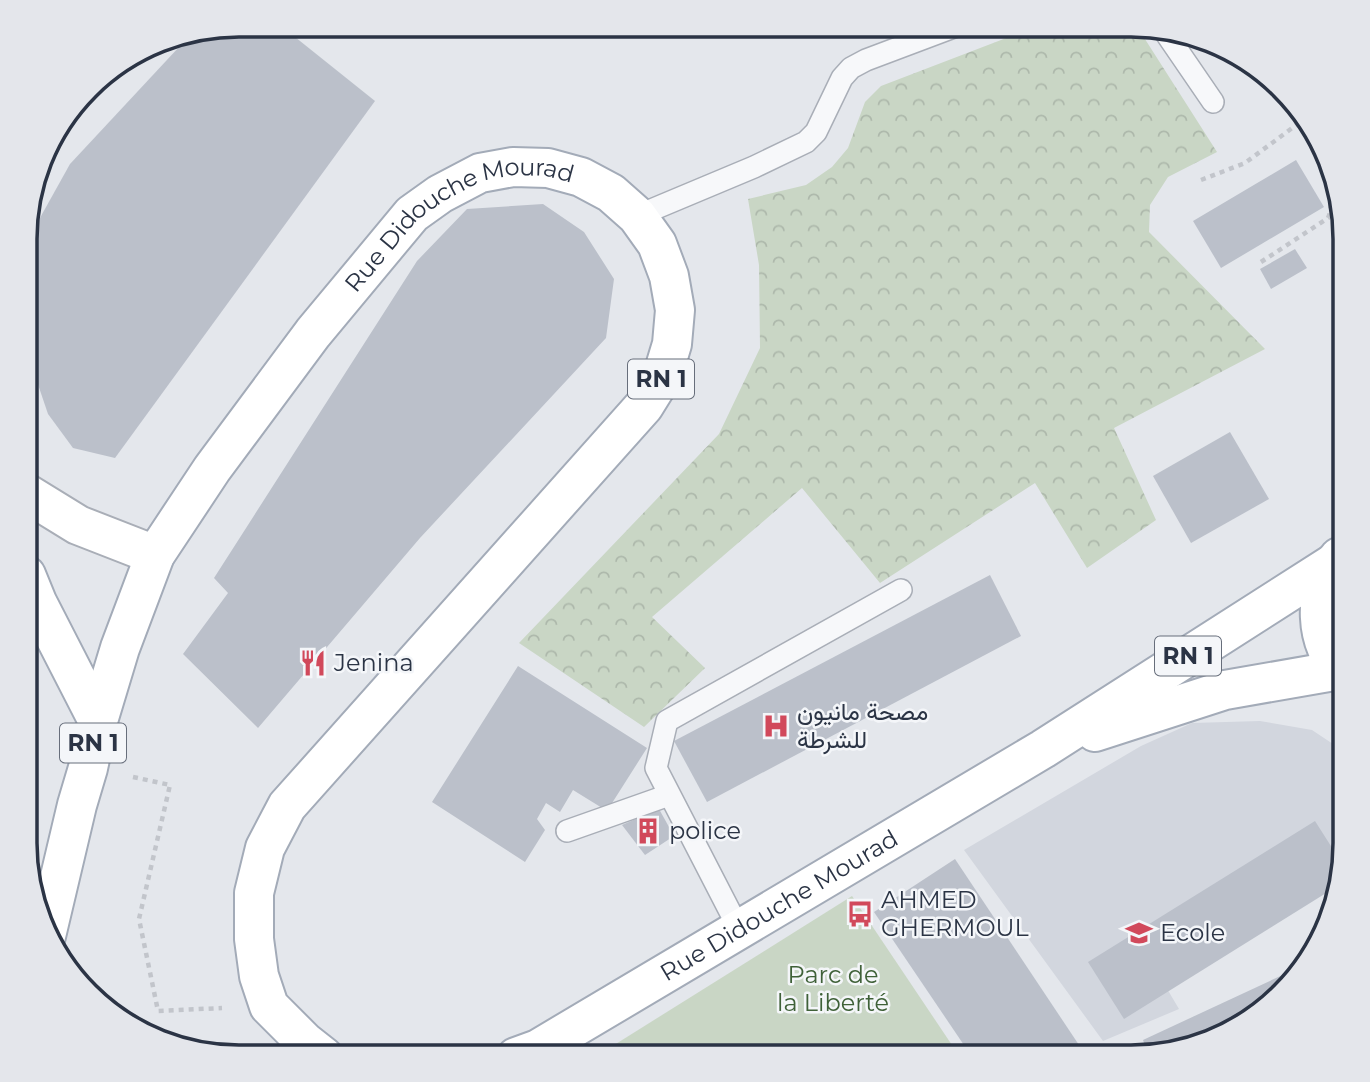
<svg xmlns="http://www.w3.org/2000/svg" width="1370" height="1082" viewBox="0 0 1370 1082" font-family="Montserrat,Vazirmatn,sans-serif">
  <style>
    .built { fill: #d2d6de }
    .green { fill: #c9d6c5 }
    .forest { fill: url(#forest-crowns) }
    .building { fill: #bbc0ca }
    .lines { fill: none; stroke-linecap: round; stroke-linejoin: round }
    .lane-casing { stroke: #a9aeb7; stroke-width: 24 }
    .secondary-casing { stroke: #a9aeb7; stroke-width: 42 }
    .primary-casing { stroke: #a3abb8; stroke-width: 42 }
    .path { stroke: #c2c5cb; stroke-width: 4.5; stroke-dasharray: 5 5; stroke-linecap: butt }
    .lane { stroke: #f7f8fa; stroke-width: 21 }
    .secondary { stroke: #fff; stroke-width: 38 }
    .primary { stroke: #fff; stroke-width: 38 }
    .labels { text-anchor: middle; stroke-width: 5; stroke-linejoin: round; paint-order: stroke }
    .shield { fill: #f4f6f9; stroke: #676e7b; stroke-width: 2 }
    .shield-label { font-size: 23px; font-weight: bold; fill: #2b3445 }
    .street-label { font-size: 24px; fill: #2b3445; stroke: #f4f6f9 }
    .poi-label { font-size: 24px; fill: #2b3445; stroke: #f4f6f9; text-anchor: start }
    .park-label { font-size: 24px; fill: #3f6138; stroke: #f4f6f9 }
    .rim { fill: none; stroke: #2b3445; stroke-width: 3.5 }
  </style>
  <defs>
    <pattern id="forest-crowns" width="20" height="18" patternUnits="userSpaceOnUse" patternTransform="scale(1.75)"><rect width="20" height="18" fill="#c9d6c5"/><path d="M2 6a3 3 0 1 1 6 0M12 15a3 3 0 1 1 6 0" fill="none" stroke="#adb8ab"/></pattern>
  </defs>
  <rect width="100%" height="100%" fill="#e4e7ec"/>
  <!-- built -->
  <polygon class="built" points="1260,721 1312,730 1345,752 1345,858 1340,880 1166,987 1179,1009 1103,1041 964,850 1141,746 1192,723"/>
  <!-- green -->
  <polygon class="green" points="852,896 960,1057 595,1057"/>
  <!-- forest -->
  <polygon class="forest" points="1040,25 1136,25 1217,152 1168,177 1150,205 1149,232 1265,349 1114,428 1156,520 1087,568 1035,483 880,583 802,488 652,617 705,668 644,727 519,643 719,434 760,348 759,265 748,199 806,185 832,167 848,148 865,102 881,86"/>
  <!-- building -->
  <g class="building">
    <polygon points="238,25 280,25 375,101 115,458 73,448 48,414 26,349 26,243 70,164 193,32"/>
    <polygon points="1296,160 1324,207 1221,268 1193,221"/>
    <polygon points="543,204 584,232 614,279 606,338 420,538 258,728 183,654 228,593 214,578 417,261 467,209"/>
    <polygon points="1295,249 1307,268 1271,289 1260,269"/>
    <polygon points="1230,432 1269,499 1191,543 1153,476"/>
    <polygon points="990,575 1021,636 707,802 674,741"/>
    <polygon points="518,666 647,748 607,811 573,790 560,812 546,803 537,819 545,830 525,862 432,802"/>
    <polygon points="659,809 674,836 645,855 622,825"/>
    <polygon points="1315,821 1343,865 1339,885 1124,1019 1088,962"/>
    <polygon points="955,859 1087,1057 972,1057 874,912"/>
    <polygon points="1304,965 1292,985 1214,1041 1148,1054 1143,1040"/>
  </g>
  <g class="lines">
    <!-- lane casing -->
    <g class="lane-casing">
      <g id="lane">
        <polyline points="1163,29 1213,102"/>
        <polyline points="637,216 754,167 806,142 816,132 842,78 851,68 866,60 959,25"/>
        <polyline points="567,831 669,795"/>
        <polyline points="739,929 656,768 667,721 901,590"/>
      </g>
    </g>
    <!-- secondary casing -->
    <g class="secondary-casing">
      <polyline id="secondary" points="26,493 78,525 155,555"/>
    </g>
    <!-- primary casing -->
    <g class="primary-casing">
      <g id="primary">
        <path d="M1339 557C1312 588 1313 646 1345 674"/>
        <polyline points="26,575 37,602 98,721"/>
        <polyline points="1095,732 1225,690 1340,670"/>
        <path id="s1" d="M46 936 77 805 88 768 98 721 120 648 155 555 212 469 313 333 412 214 440 194 480 173 513 167 548 168 581 177 611 193 637 216 657 244 669 276 675 310 672 344 662 377 644 406 287 806 265 848 254 893V939L259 976 269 1006 305 1042 324 1057"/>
        <path id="s2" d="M516 1057 538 1049 1043 749 1334 563"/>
      </g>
    </g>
    <!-- path -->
    <g class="path">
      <polyline points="1201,180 1245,163 1303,120"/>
      <path d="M1261 262 1328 218C1335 202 1329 169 1326 152"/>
      <polyline points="133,777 170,785 139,919 158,1011 222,1008"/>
    </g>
    <!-- lane -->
    <use href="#lane" class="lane"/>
    <!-- secondary -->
    <use href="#secondary" class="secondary"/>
    <!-- primary -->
    <use href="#primary" class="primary"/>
  </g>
  <!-- icons -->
  <defs>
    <g id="restaurant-bare" transform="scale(2.1)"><path d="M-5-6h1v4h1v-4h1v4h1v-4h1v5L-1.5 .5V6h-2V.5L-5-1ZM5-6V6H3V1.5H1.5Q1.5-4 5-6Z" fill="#d1495b" stroke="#f4f6f9" stroke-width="2.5" paint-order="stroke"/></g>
    <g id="hospital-bare" transform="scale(2.1)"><path d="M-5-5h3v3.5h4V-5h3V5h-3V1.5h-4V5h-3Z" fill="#d1495b" stroke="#f4f6f9" stroke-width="2.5" paint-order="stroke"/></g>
    <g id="building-bare" transform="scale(2.1)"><path d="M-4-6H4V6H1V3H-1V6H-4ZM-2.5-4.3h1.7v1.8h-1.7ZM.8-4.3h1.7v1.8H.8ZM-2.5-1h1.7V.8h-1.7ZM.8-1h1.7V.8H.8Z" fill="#d1495b" stroke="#f4f6f9" stroke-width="2.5" paint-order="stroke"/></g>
    <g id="bus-bare" transform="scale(2.1)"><path d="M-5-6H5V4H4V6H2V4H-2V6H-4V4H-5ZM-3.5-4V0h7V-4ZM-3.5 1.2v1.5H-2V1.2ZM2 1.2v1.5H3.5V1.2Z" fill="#d1495b" stroke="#f4f6f9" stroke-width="2.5" paint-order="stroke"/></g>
    <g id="school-bare" transform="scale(2.1)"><path d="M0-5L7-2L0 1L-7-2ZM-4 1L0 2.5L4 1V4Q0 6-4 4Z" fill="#d1495b" stroke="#f4f6f9" stroke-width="2.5" paint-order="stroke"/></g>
  </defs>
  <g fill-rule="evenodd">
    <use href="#restaurant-bare" x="313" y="663"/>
    <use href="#hospital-bare" x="776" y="726"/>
    <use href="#building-bare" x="648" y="831"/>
    <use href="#bus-bare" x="860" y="914"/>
    <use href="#school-bare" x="1139" y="933"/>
  </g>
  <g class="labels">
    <!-- shield labels -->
    <g class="shield">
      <rect x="628" y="359.5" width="66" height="39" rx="5"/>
      <rect x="1155" y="636.5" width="66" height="39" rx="5"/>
      <rect x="60" y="723.5" width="66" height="39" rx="5"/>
    </g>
    <g class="shield-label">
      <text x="661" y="387">RN 1</text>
      <text x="1188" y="664">RN 1</text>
      <text x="93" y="751">RN 1</text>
    </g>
    <!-- street labels -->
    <g class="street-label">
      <text dy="8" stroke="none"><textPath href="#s1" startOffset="863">Rue Didouche Mourad</textPath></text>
      <text dy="8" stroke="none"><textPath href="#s2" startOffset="304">Rue Didouche Mourad</textPath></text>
    </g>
    <!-- poi labels -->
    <g class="poi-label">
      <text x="334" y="671">Jenina</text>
      <text x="797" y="720">مصحة مانيون<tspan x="797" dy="28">للشرطة</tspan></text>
      <text x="669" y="839">police</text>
      <text x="881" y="908">AHMED<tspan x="881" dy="28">GHERMOUL</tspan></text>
      <text x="1160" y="941">Ecole</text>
    </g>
    <!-- park labels -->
    <g class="park-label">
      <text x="833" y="983">Parc de<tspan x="833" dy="28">la Liberté</tspan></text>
    </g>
  </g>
  <!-- crop -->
  <path d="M0 0H1370V1082H0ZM239 37H1131A202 202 0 0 1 1333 239V843A202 202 0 0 1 1131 1045H239A202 202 0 0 1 37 843V239A202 202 0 0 1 239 37Z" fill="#e4e6eb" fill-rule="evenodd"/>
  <path class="rim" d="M239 37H1131A202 202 0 0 1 1333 239V843A202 202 0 0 1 1131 1045H239A202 202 0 0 1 37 843V239A202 202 0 0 1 239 37Z"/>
</svg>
